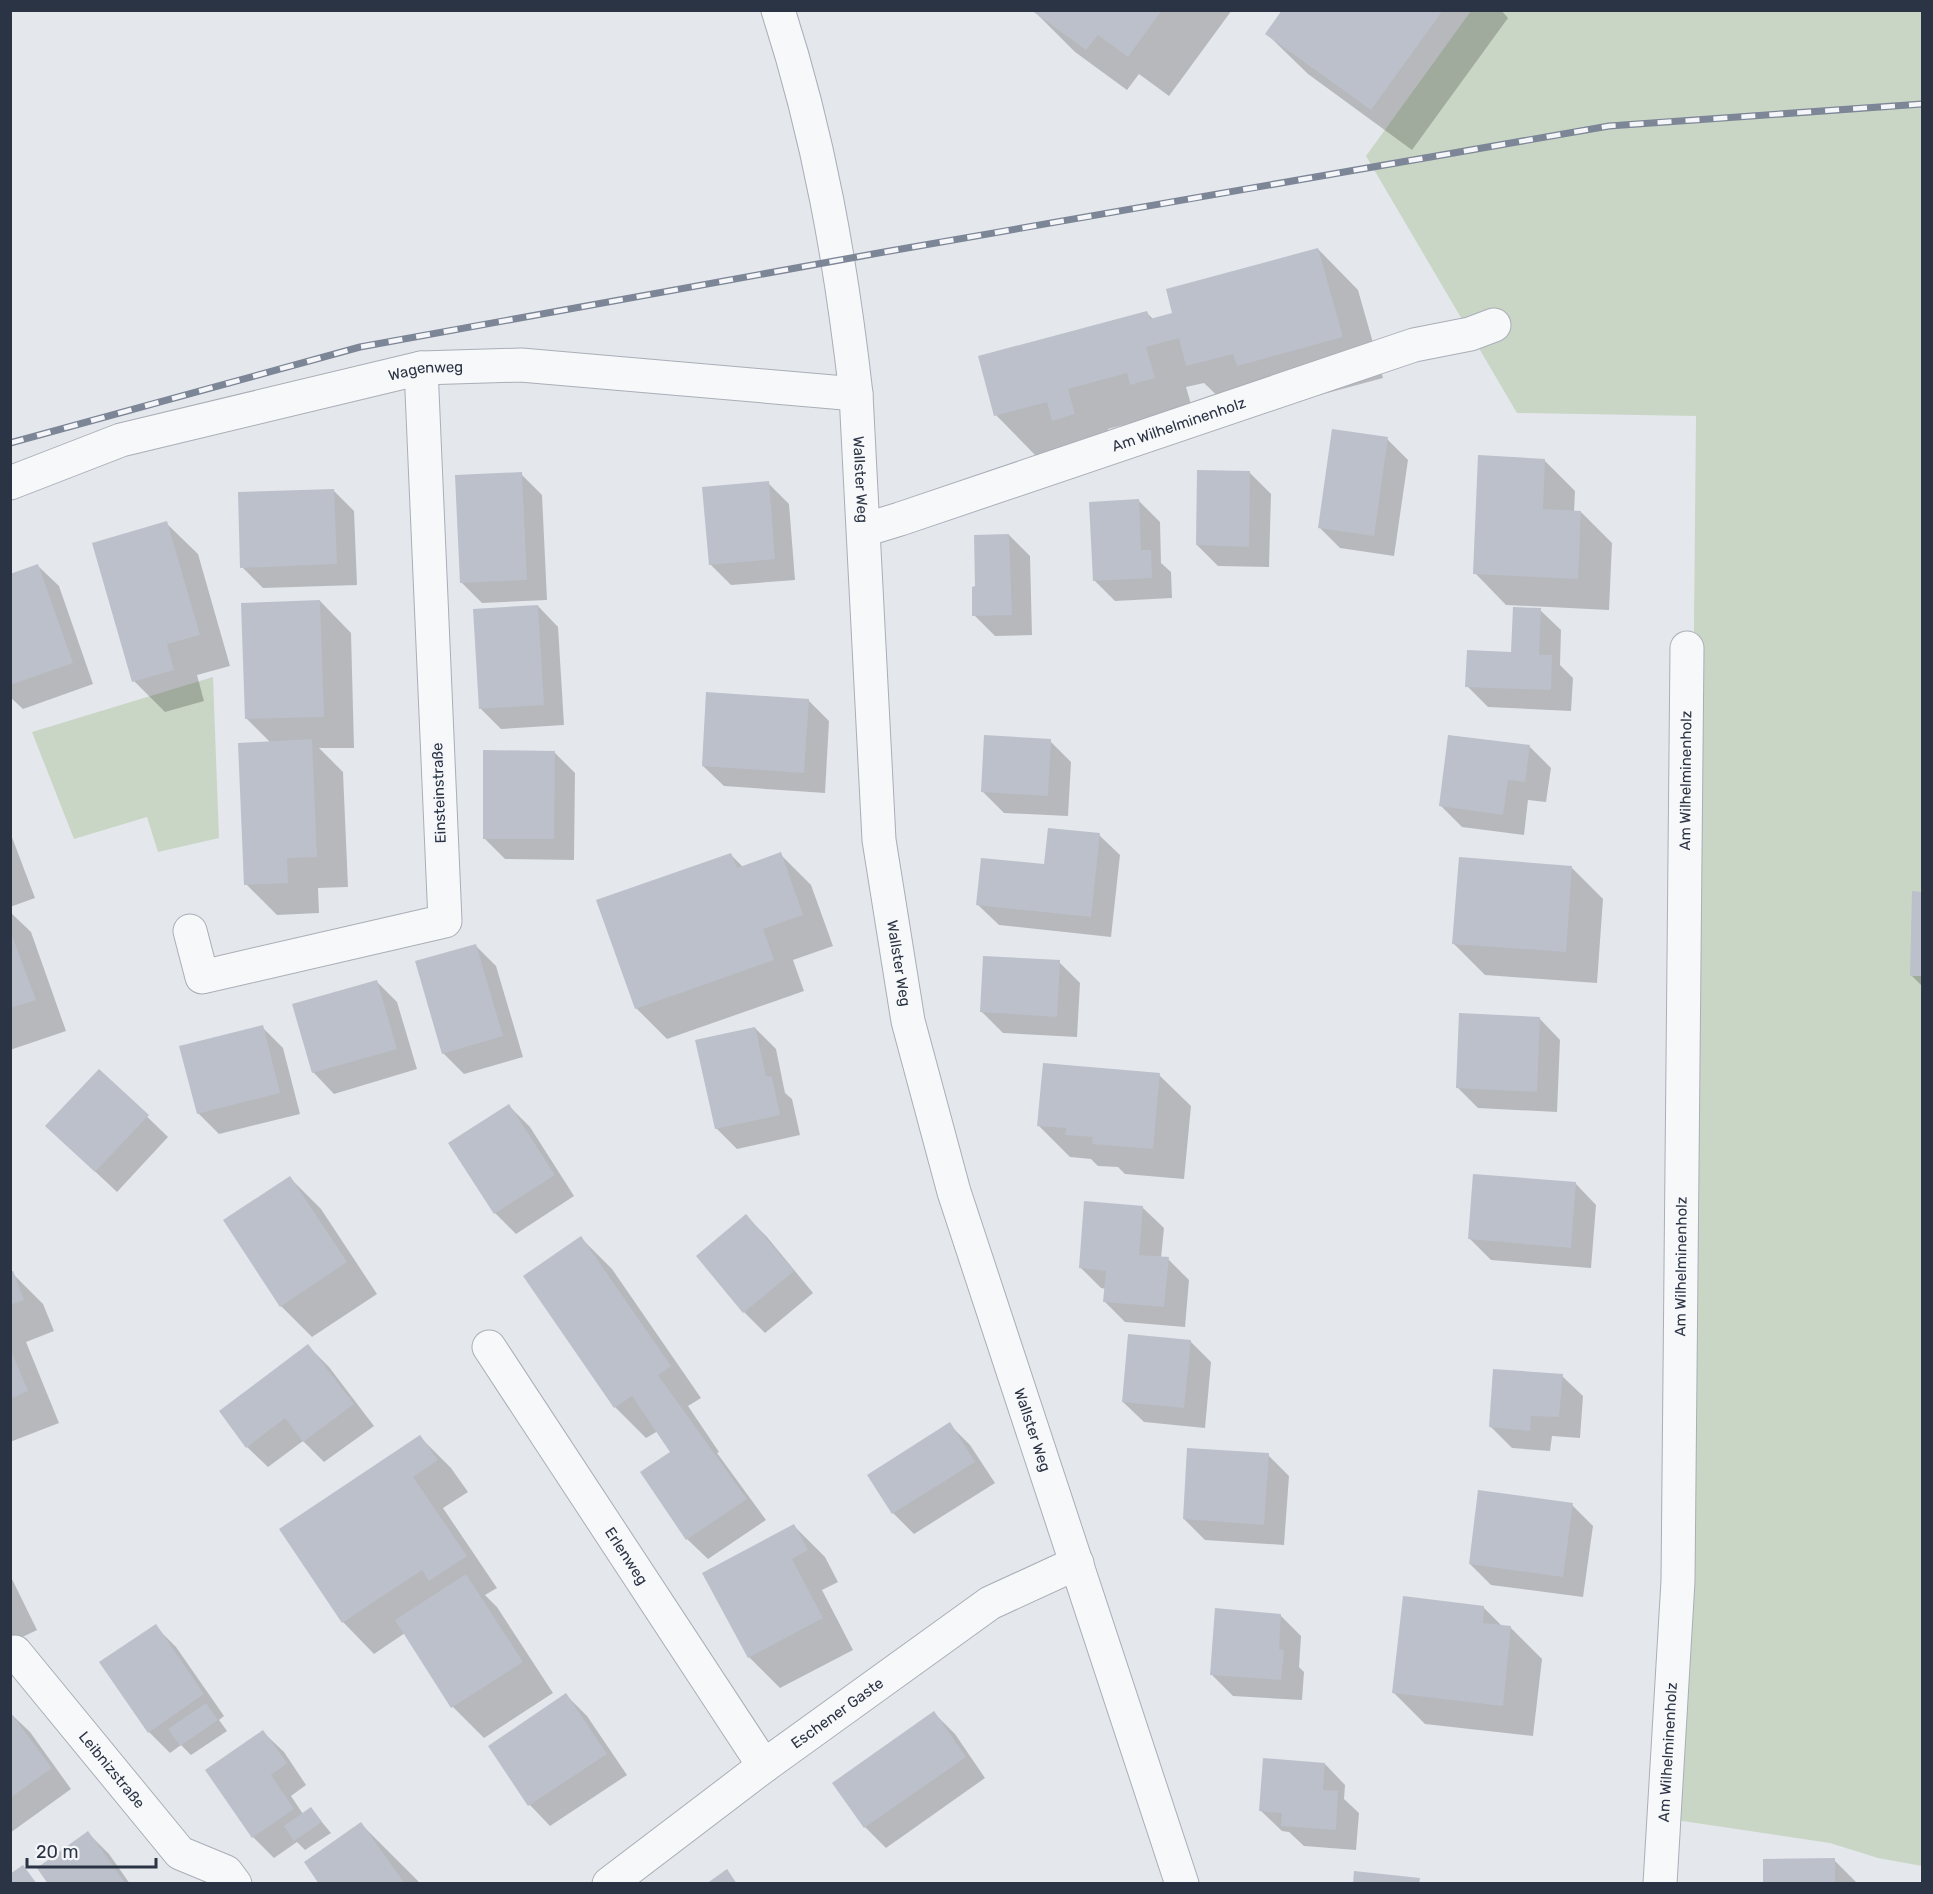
<svg xmlns="http://www.w3.org/2000/svg" width="1933" height="1894" viewBox="0 0 1933 1894" font-family="Rubik,sans-serif">
  <style>
    .green { fill: #c9d6c5 }
    .shadow { fill: #0003 }
    .building { fill: #bbc0ca }
    .lines { fill: none; stroke-linecap: round; stroke-linejoin: round }
    .minor-casing { stroke: #a9aeb7; stroke-width: 35 }
    .tertiary-casing { stroke: #a9aeb7; stroke-width: 35 }
    .minor { stroke: #f7f8fa; stroke-width: 33 }
    .tertiary { stroke: #f7f8fa; stroke-width: 33 }
    .rail-casing { stroke: #7d8696; stroke-width: 7 }
    .rail { stroke: #f4f6f9; stroke-width: 4.5; stroke-dasharray: 14; stroke-linecap: butt }
    .labels { text-anchor: middle; stroke-width: 6; stroke-linejoin: round; paint-order: stroke }
    .street-label { font-size: 15px; fill: #2b3445; stroke: #f4f6f9 }
  </style>
  <rect width="100%" height="100%" fill="#e4e7ec"/>
  <!-- green -->
  <g class="green">
    <polygon points="1471,11 1922,11 1922,1866 1878,1858 1830,1843 1676,1820 1689,1148 1696,416 1517,413 1366,156"/>
    <polygon points="213,677 219,838 158,852 147,817 74,839 32,732"/>
  </g>
  <!-- shadow -->
  <g class="shadow">
    <polygon points="1232,10 1169,96 1139,74 1127,90 1075,52 1034,11"/>
    <polygon points="1284,10 1501,10 1508,18 1412,150 1308,74 1267,34"/>
    <polygon points="1318,249 1358,290 1383,378 1279,406 1228,406 1204,383 1186,387 1195,418 1162,415 1108,429 1115,455 1036,456 996,415 1147,313 1154,320 1174,315"/>
    <polygon points="1387,439 1408,460 1394,556 1340,548 1319,527"/>
    <polygon points="1544,460 1575,491 1574,512 1581,512 1612,543 1609,610 1506,605 1475,573"/>
    <polygon points="1250,473 1271,494 1269,567 1218,566 1197,545"/>
    <polygon points="521,474 542,495 547,600 482,603 461,582"/>
    <polygon points="768,483 789,504 795,580 731,585 710,564"/>
    <polygon points="333,490 354,511 357,585 263,588 242,567"/>
    <polygon points="1139,501 1160,522 1161,563 1171,572 1172,598 1115,601 1094,580"/>
    <polygon points="166,523 198,554 230,666 197,675 204,701 165,712 134,681"/>
    <polygon points="1009,535 1030,556 1032,635 995,636 974,615"/>
    <polygon points="38,566 59,586 93,684 23,709 10,697 10,575"/>
    <polygon points="320,601 351,633 354,748 319,748 343,772 348,887 318,888 319,913 277,915 246,884 271,743 246,718"/>
    <polygon points="538,606 558,627 564,725 501,729 480,708"/>
    <polygon points="1540,610 1561,630 1560,665 1573,678 1571,711 1488,707 1467,686 1513,653"/>
    <polygon points="808,700 829,721 825,793 724,786 703,766"/>
    <polygon points="1050,741 1071,762 1068,816 1004,813 983,792"/>
    <polygon points="1530,747 1551,768 1546,802 1528,800 1524,835 1462,827 1441,806"/>
    <polygon points="554,752 575,773 574,860 505,859 484,838"/>
    <polygon points="10,832 35,898 10,907"/>
    <polygon points="1099,835 1120,855 1111,937 999,925 978,905"/>
    <polygon points="730,854 743,867 780,854 811,885 833,946 793,960 804,991 667,1039 636,1008"/>
    <polygon points="1572,868 1603,899 1597,983 1485,975 1454,944"/>
    <polygon points="1913,893 1922,893 1922,986 1911,975"/>
    <polygon points="10,912 31,932 66,1031 10,1050"/>
    <polygon points="475,945 496,966 523,1057 464,1074 443,1053"/>
    <polygon points="1059,962 1080,983 1077,1037 1003,1033 982,1012"/>
    <polygon points="376,981 397,1002 417,1069 334,1094 314,1073 294,1005"/>
    <polygon points="1540,1019 1560,1040 1557,1112 1478,1108 1457,1087"/>
    <polygon points="262,1027 283,1048 300,1114 219,1134 198,1113"/>
    <polygon points="755,1028 776,1049 785,1093 792,1099 800,1135 737,1149 716,1128"/>
    <polygon points="100,1071 168,1137 117,1192 68,1146"/>
    <polygon points="1159,1075 1191,1106 1184,1179 1125,1174 1118,1167 1098,1166 1091,1159 1070,1157 1039,1126"/>
    <polygon points="509,1106 530,1127 574,1196 516,1234 495,1213"/>
    <polygon points="290,1178 321,1209 377,1294 312,1337 281,1306"/>
    <polygon points="1576,1184 1596,1205 1591,1268 1491,1260 1470,1239"/>
    <polygon points="1143,1208 1164,1228 1161,1258 1168,1259 1189,1280 1185,1327 1125,1322 1104,1301 1106,1289 1101,1288 1080,1267"/>
    <polygon points="746,1216 767,1237 813,1293 765,1333 744,1312 698,1256"/>
    <polygon points="581,1238 612,1269 701,1398 688,1406 719,1452 717,1453 766,1520 708,1559 687,1539 672,1452 658,1431 646,1438 615,1407"/>
    <polygon points="12,1273 43,1304 54,1331 26,1342 59,1423 10,1442 10,1274"/>
    <polygon points="1190,1341 1211,1362 1205,1428 1144,1422 1123,1402"/>
    <polygon points="308,1346 329,1367 374,1426 324,1462 303,1441 268,1467 247,1447"/>
    <polygon points="1562,1376 1583,1396 1580,1438 1552,1436 1550,1451 1512,1448 1491,1427"/>
    <polygon points="949,1424 970,1445 995,1483 914,1534 893,1513 869,1475"/>
    <polygon points="420,1437 451,1468 468,1492 443,1508 497,1588 485,1595 497,1607 553,1693 484,1738 453,1707 405,1633 374,1654 343,1622 281,1530"/>
    <polygon points="1268,1455 1289,1476 1284,1545 1205,1540 1184,1519"/>
    <polygon points="1572,1505 1593,1526 1583,1597 1491,1585 1470,1564"/>
    <polygon points="794,1526 825,1557 838,1582 822,1590 853,1650 780,1688 749,1657"/>
    <polygon points="10,1575 37,1630 10,1643"/>
    <polygon points="1483,1607 1503,1627 1511,1628 1542,1659 1533,1736 1425,1724 1394,1693"/>
    <polygon points="1280,1615 1301,1636 1299,1667 1304,1672 1302,1700 1233,1696 1212,1675"/>
    <polygon points="155,1626 176,1647 224,1716 219,1720 227,1731 191,1755 181,1745 170,1753 149,1732"/>
    <polygon points="566,1695 587,1716 627,1775 550,1826 530,1805 490,1746"/>
    <polygon points="10,1713 30,1732 71,1789 10,1833"/>
    <polygon points="934,1713 955,1734 985,1778 886,1848 865,1827"/>
    <polygon points="263,1732 284,1752 306,1785 291,1796 303,1814 311,1809 331,1833 305,1850 297,1842 274,1858 253,1837"/>
    <polygon points="1325,1764 1345,1785 1344,1799 1359,1813 1356,1850 1304,1846 1289,1832 1282,1831 1261,1811"/>
    <polygon points="361,1824 418,1881 419,1884 321,1884"/>
    <polygon points="88,1833 109,1854 130,1884 50,1884"/>
    <polygon points="1834,1860 1858,1884 1764,1884"/>
  </g>
  <!-- building -->
  <g class="building">
    <polygon points="1031,10 1162,10 1128,57 1098,35 1086,50"/>
    <polygon points="1282,10 1443,10 1371,110 1265,34"/>
    <polygon points="1318,248 1343,337 1237,366 1233,354 1186,366 1179,338 1146,347 1155,378 1130,385 1127,373 1068,389 1075,414 1052,421 1047,402 994,416 978,356 1147,311 1150,319 1172,313 1166,289"/>
    <polygon points="1332,429 1388,437 1374,536 1318,528"/>
    <polygon points="1478,455 1545,459 1543,509 1581,511 1578,579 1473,574"/>
    <polygon points="1197,470 1250,471 1249,547 1196,545"/>
    <polygon points="522,472 527,580 460,583 455,475"/>
    <polygon points="769,481 775,559 709,565 702,487"/>
    <polygon points="334,489 337,564 240,568 238,492"/>
    <polygon points="1139,499 1141,550 1151,550 1152,578 1093,581 1089,502"/>
    <polygon points="167,521 200,635 167,644 174,670 132,682 92,543"/>
    <polygon points="1009,534 1012,615 972,616 972,587 975,586 974,535"/>
    <polygon points="38,564 73,663 10,685 10,574"/>
    <polygon points="320,600 324,717 245,719 241,603"/>
    <polygon points="538,605 544,705 479,709 473,609"/>
    <polygon points="1513,607 1541,608 1539,655 1552,655 1551,690 1465,687 1467,650 1511,652"/>
    <polygon points="706,692 809,699 804,773 702,766"/>
    <polygon points="984,735 1051,739 1048,796 981,792"/>
    <polygon points="1448,735 1530,745 1525,782 1508,780 1503,815 1439,806"/>
    <polygon points="312,739 317,857 287,858 288,883 244,885 238,743"/>
    <polygon points="483,750 555,751 554,839 483,839"/>
    <polygon points="1048,828 1100,833 1091,917 976,905 981,858 1044,864"/>
    <polygon points="781,852 803,915 763,929 774,960 635,1009 596,900 731,853 737,868"/>
    <polygon points="1459,857 1572,866 1566,952 1452,944"/>
    <polygon points="1912,891 1922,892 1922,976 1910,976"/>
    <polygon points="10,930 36,1000 10,1008"/>
    <polygon points="476,944 503,1036 442,1054 415,961"/>
    <polygon points="983,956 1060,960 1057,1017 980,1012"/>
    <polygon points="377,980 397,1049 312,1073 292,1004"/>
    <polygon points="1459,1013 1540,1017 1537,1092 1456,1088"/>
    <polygon points="263,1025 280,1093 197,1114 179,1046"/>
    <polygon points="755,1027 766,1076 772,1077 780,1115 715,1129 695,1040"/>
    <polygon points="1043,1063 1160,1073 1153,1149 1092,1144 1093,1137 1065,1135 1066,1128 1037,1126"/>
    <polygon points="99,1069 149,1115 95,1172 45,1126"/>
    <polygon points="509,1104 555,1175 494,1214 448,1143"/>
    <polygon points="1473,1174 1576,1182 1571,1248 1468,1239"/>
    <polygon points="290,1176 347,1262 280,1307 223,1220"/>
    <polygon points="1084,1201 1143,1206 1139,1255 1169,1257 1164,1307 1103,1302 1106,1271 1079,1268"/>
    <polygon points="746,1214 794,1271 743,1313 696,1256"/>
    <polygon points="581,1236 671,1366 658,1375 747,1499 686,1540 640,1472 670,1452 632,1396 614,1408 523,1276"/>
    <polygon points="13,1271 24,1300 10,1305 10,1272"/>
    <polygon points="1128,1334 1191,1340 1184,1408 1122,1402"/>
    <polygon points="308,1344 354,1404 303,1442 285,1418 246,1448 219,1411"/>
    <polygon points="10,1348 28,1391 10,1399"/>
    <polygon points="1493,1369 1563,1374 1559,1417 1531,1416 1530,1431 1489,1427"/>
    <polygon points="950,1422 975,1462 892,1514 867,1475"/>
    <polygon points="420,1435 438,1460 413,1477 467,1556 429,1581 422,1570 342,1623 279,1529"/>
    <polygon points="1187,1448 1269,1453 1264,1525 1183,1519"/>
    <polygon points="1478,1490 1573,1503 1563,1577 1469,1564"/>
    <polygon points="794,1524 808,1550 792,1559 823,1618 748,1658 702,1573"/>
    <polygon points="466,1574 523,1662 451,1708 395,1620"/>
    <polygon points="1403,1596 1484,1606 1483,1623 1511,1626 1503,1706 1392,1693"/>
    <polygon points="1215,1608 1281,1614 1279,1649 1284,1650 1281,1680 1210,1675"/>
    <polygon points="156,1624 204,1694 148,1733 99,1662"/>
    <polygon points="566,1693 607,1754 528,1806 488,1746"/>
    <polygon points="206,1703 218,1720 180,1746 168,1729"/>
    <polygon points="934,1711 966,1757 864,1828 832,1783"/>
    <polygon points="10,1712 52,1768 10,1798"/>
    <polygon points="263,1730 287,1763 271,1775 294,1809 252,1838 205,1770"/>
    <polygon points="1263,1758 1325,1763 1323,1790 1338,1791 1336,1830 1281,1826 1282,1813 1259,1811"/>
    <polygon points="311,1807 322,1822 294,1841 284,1826"/>
    <polygon points="361,1822 405,1884 319,1884 304,1862"/>
    <polygon points="88,1831 126,1884 48,1884 37,1868"/>
    <polygon points="1835,1858 1835,1884 1763,1884 1763,1859"/>
    <polygon points="23,1865 37,1884 13,1884 10,1879 10,1874"/>
    <polygon points="727,1869 737,1884 706,1884"/>
    <polygon points="1354,1871 1420,1878 1419,1884 1353,1884"/>
  </g>
  <g class="lines">
    <!-- minor casing -->
    <g class="minor-casing">
      <g id="minor">
        <path id="s1" d="M10 483 121 440 421 368 521 365 856 394"/>
        <path id="s2" d="M864 530 900 519 1414 345 1470 334 1494 325"/>
        <polyline points="190,931 202,977 445,921 421,368"/>
        <path id="s3" d="M489 1347 764 1766"/>
        <path id="s4" d="M10 1654 15 1652 180 1853 226 1872 235 1884"/>
        <path id="s5" d="M609 1884 764 1766 990 1603 1077 1563"/>
        <path id="s6" d="M1660 1884 1678 1581 1687 648"/>
      </g>
    </g>
    <!-- tertiary casing -->
    <g class="tertiary-casing">
      <g id="tertiary">
        <path id="s7" d="M778 10C819 137 841 262 856 394L879 840 908 1021 954 1192 1182 1884"/>
      </g>
    </g>
    <!-- minor -->
    <use href="#minor" class="minor"/>
    <!-- tertiary -->
    <use href="#tertiary" class="tertiary"/>
    <!-- rail casing -->
    <g class="rail-casing">
      <polyline id="rail" points="10,443 360,347 884,252 1609,126 1922,104"/>
    </g>
    <!-- rail -->
    <use href="#rail" class="rail"/>
  </g>
  <g class="labels">
    <!-- street labels -->
    <g class="street-label">
      <text dy="5" stroke="none"><textPath href="#s1" startOffset="432">Wagenweg</textPath></text>
      <text dy="5" stroke="none"><textPath href="#s2" startOffset="332">Am Wilhelminenholz</textPath></text>
      <text dy="5" stroke="none"><textPath href="#s7" startOffset="478">Wallster Weg</textPath></text>
      <text dy="5" stroke="none"><textPath href="#s6" startOffset="1104">Am Wilhelminenholz</textPath></text>
      <text transform="translate(439 793) rotate(-92)" y="5">Einsteinstraße</text>
      <text dy="5" stroke="none"><textPath href="#s7" startOffset="964">Wallster Weg</textPath></text>
      <text dy="5" stroke="none"><textPath href="#s6" startOffset="618">Am Wilhelminenholz</textPath></text>
      <text dy="5" stroke="none"><textPath href="#s7" startOffset="1450">Wallster Weg</textPath></text>
      <text dy="5" stroke="none"><textPath href="#s3" startOffset="250">Erlenweg</textPath></text>
      <text dy="5" stroke="none"><textPath href="#s5" startOffset="285">Eschener Gaste</textPath></text>
      <text dy="5" stroke="none"><textPath href="#s6" startOffset="132">Am Wilhelminenholz</textPath></text>
      <text dy="5" stroke="none"><textPath href="#s4" startOffset="158">Leibnizstraße</textPath></text>
    </g>
  </g>
  <!-- border -->
  <rect width="1933" height="1894" fill="none" stroke="#2b3445" stroke-width="24"/>
  <!-- scale -->
  <path d="M27 1858v9h129v-9" fill="none" stroke="#2b3445" stroke-width="3"/>
  <text x="36" y="1858" font-size="18" fill="#2b3445" stroke="#f4f6f9" stroke-width="4.5" paint-order="stroke">20 m</text>
</svg>
